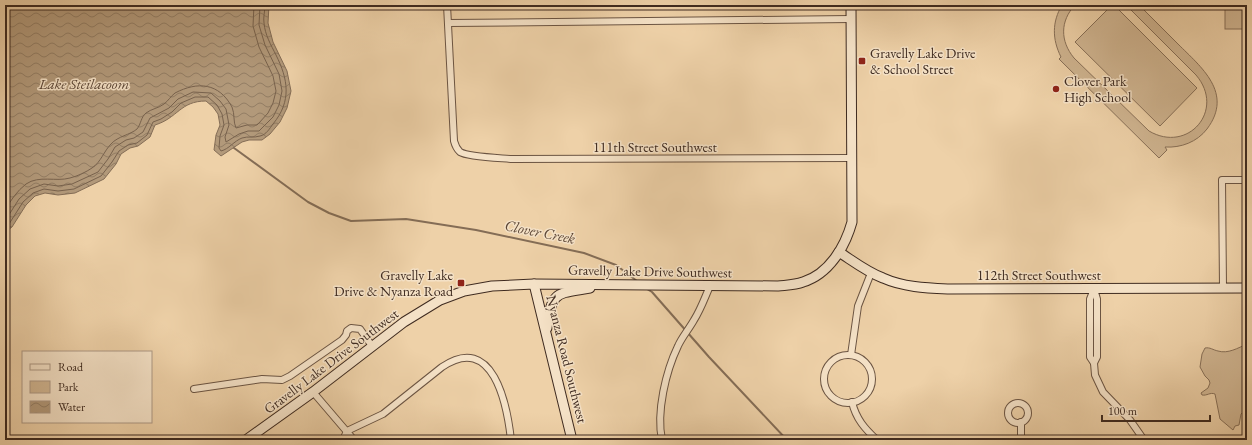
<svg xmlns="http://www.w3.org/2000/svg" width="1252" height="445" viewBox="0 0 1252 445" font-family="'EB Garamond',serif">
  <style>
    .green { fill: #d0b591; stroke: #887058 }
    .water { fill: url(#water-waves); stroke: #846d56 }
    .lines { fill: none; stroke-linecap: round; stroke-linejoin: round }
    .shore { stroke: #78624d; stroke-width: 1 }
    .stream { stroke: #846d56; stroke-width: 2 }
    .street-casing { stroke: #6b5442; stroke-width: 8 }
    .secondary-casing { stroke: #3f2b20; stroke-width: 11 }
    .street { stroke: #f4e1c6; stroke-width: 6 }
    .secondary { stroke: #f4e1c6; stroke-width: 9 }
    .poi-dot { fill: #8f2418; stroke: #f4e1c6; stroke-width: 1.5 }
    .labels { text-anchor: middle; stroke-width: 3; stroke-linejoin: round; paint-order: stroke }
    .poi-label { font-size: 14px; fill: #3f2b20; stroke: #f4e1c6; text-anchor: start }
    .street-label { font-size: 14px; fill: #3f2b20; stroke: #f4e1c6 }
    .water-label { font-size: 15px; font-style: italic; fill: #5c4636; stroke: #f4e1c6 }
  </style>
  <defs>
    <pattern id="water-waves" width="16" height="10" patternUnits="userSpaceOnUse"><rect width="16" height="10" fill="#b2997a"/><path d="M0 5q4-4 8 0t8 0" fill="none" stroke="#927d64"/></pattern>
  </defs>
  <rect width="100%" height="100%" fill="#eed1a8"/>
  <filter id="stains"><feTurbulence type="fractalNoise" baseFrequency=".005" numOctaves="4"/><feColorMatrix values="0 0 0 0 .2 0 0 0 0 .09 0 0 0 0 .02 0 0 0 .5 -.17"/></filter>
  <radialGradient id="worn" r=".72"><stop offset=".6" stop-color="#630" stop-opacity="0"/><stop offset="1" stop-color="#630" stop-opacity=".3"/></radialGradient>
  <!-- green -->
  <g class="green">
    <path d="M1062 5H1075C1060 21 1060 41 1074 58L1149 131C1188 154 1226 110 1196 75L1126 5H1139C1152 18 1165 31 1178 44 1201 67 1234 93 1207 129 1197 142 1181 148 1165 147L1167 150 1159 158 1059 59 1061 57C1052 39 1052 22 1062 5Z"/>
    <polygon points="1112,5 1114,5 1197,88 1160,126 1075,42"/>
    <rect x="1225" y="5" width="22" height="24"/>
    <path d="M1247 344V408L1241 414 1239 425 1235 426 1233 430 1220 419 1215 394C1210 392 1207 396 1202 395L1201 393 1208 388 1210 383 1209 380 1205 376 1200 367 1202 354 1205 348C1210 347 1213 350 1218 351 1228 354 1238 348 1247 344Z"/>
  </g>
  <!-- water -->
  <path class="water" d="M5 5H269L268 23 273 42 287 71 291 91 287 108 280 122 270 134 262 140H249L242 142 221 156 214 150 216 135 220 125 218 114 213 107 206 101C180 101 178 118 155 125L150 137 138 146 130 148 121 154 116 164 104 179 75 193 58 195 45 193 35 196 26 205 12 227 5 232Z"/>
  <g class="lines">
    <!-- shore -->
    <g class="shore">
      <path d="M5 210C11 200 17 191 26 184 39 175 56 182 70 178 78 176 86 172 92 168 101 162 104 151 111 144 118 136 130 135 137 129 141 124 141 117 146 113 151 109 159 108 164 104 168 101 171 96 175 93 198 81 219 83 232 107 235 114 233 122 236 128L247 125H257L259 123 268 113 273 103 276 91 273 76 259 47 253 26 254 5"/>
      <polyline points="5,221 19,199 30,189 44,184 58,186 72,184 98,172 108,159 115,147 126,140 134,138 143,132 150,118 169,108 178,99 193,92 211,93 220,101 226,109 229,125 225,137 226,142 239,134 248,131 259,131 273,117 279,105 282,91 279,74 265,45 259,25 260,5"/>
      <path d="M5 227 9 224 23 202 33 193 44 189 58 191 74 189 101 176 112 162 119 151 128 145 137 143 147 135 153 122 161 119 172 112 181 103 195 97H208L217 105 222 114 224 125 220 136 219 148 221 151C229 149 234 141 242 138 248 136 254 138 260 136 266 135 270 128 273 124 292 101 288 79 276 55 271 45 265 35 264 23 263 18 265 11 265 5"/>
    </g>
    <!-- stream -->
    <g class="stream">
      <polyline points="234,148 308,202 329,213 351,221 406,219 476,230 584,253 616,265 637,281"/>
      <polyline points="647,289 652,292 709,357 787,440"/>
    </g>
    <!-- street casing -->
    <g class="street-casing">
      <g id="street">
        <path d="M447 5 454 141C455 145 457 149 460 152 468 157 500 158 511 159L853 158"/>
        <polyline points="448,23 851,19"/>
        <polyline points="1223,288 1222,180 1247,180"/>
        <polyline points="1094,289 1090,299 1090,357 1094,363 1095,375 1103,392 1130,420 1144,440"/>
        <polyline points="1094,289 1097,299 1097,357 1094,363"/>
        <circle cx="848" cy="379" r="24"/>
        <polyline points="851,355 858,306 871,273"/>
        <polyline points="194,389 262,379 282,380 290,376 342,340 346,335 347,331 351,328 360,329 372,346"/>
        <polyline points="313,392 354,440"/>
        <path d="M852 402C856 419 865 429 877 440"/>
        <circle cx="1018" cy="413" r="10"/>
        <path d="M343 440 347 431 383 414 442 367C493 332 507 404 511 440"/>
        <path d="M662 440C656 412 666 371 678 346 682 337 689 329 694 320 701 309 705 297 710 286"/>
        <polyline points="1021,440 1021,422"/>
      </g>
    </g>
    <!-- secondary casing -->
    <g class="secondary-casing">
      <g id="secondary">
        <path d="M839 252C853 261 867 272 883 278 903 287 926 288 948 289L1247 288"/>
        <polyline points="534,284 572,440"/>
        <path d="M547 328C552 290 556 294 590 288"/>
        <path d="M246 440 313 392 404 322 440 300 464 291 492 286 534 284 778 286C787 285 795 285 803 282 829 274 845 247 852 222L851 5"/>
      </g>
    </g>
    <!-- street -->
    <use href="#street" class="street"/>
    <!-- secondary -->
    <use href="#secondary" class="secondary"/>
  </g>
  <!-- markers -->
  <g class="poi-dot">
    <rect x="858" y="57" width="8" height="8" rx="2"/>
    <circle cx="1056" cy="89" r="4"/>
    <rect x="457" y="279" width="8" height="8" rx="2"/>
  </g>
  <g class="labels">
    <!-- poi labels -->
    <g class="poi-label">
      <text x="870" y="58">Gravelly Lake Drive<tspan x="870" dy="16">&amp; School Street</tspan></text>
      <text x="1064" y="86">Clover Park<tspan x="1064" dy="16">High School</tspan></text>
      <text x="453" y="280" text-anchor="end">Gravelly Lake<tspan x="453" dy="16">Drive &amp; Nyanza Road</tspan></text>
    </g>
    <!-- street labels -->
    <g class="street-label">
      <text x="655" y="152">111th Street Southwest</text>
      <text transform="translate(650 271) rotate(1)" y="5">Gravelly Lake Drive Southwest</text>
      <text x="1039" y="280">112th Street Southwest</text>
      <text transform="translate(567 359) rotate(76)" y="5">Nyanza Road Southwest</text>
      <text transform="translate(331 361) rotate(-37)" y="5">Gravelly Lake Drive Southwest</text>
    </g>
    <!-- water labels -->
    <g class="water-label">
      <text x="84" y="89">Lake Steilacoom</text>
      <text transform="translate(540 232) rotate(11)" y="5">Clover Creek</text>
    </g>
  </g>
  <!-- margin -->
  <rect width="1252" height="445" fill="none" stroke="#eed1a8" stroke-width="20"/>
  <rect x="6" y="6" width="1240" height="433" fill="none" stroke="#3f2b20" stroke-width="2"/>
  <rect x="10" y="10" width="1232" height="425" fill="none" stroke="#3f2b20"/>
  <!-- legend -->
  <rect x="22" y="351" width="130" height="72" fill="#f4e1c6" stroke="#ac9884"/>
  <rect x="30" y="364" width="20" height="6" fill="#f4e1c6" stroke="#ac9884"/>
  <text x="58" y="371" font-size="12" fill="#3f2b20">Road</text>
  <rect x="30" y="381" width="20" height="12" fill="#d0b591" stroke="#ac9884"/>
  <text x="58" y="391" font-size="12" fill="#3f2b20">Park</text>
  <rect x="30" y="401" width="20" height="12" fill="url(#water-waves)" stroke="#ac9884"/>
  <text x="58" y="411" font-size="12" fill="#3f2b20">Water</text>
  <!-- scale -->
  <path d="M1102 415v6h108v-6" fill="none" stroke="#3f2b20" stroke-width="2"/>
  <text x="1108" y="415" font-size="12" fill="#3f2b20" stroke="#f4e1c6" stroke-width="3" paint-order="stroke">100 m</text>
  <rect width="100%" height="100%" filter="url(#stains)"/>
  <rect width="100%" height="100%" fill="url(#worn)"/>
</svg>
